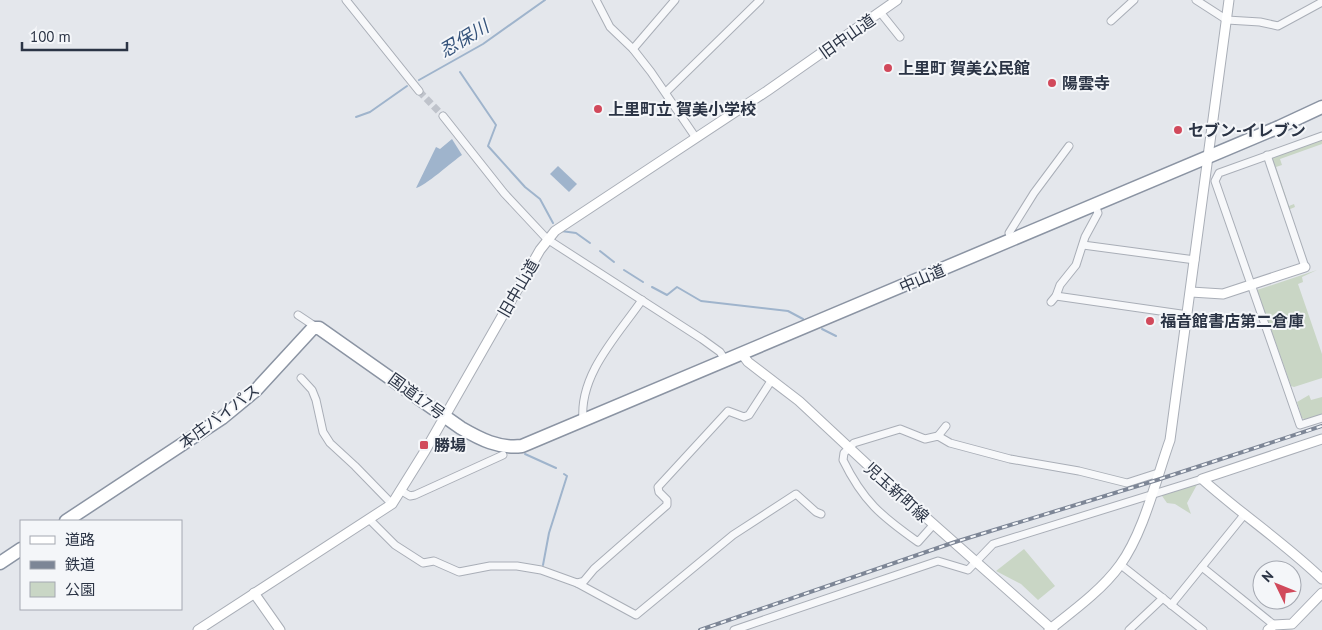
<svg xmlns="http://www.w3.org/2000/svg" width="1322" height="630" viewBox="0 0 1322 630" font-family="'PT Sans','Noto Sans JP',sans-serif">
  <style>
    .green { fill: #c9d6c5 }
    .water { fill: #9fb4cc }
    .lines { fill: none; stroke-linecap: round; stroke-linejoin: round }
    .stream { stroke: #9fb4cc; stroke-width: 2 }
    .street-tunnel { stroke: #bfc3cb; stroke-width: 7; stroke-dasharray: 7 3.5; stroke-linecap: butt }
    .street-casing { stroke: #a9aeb7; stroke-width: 9 }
    .secondary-casing { stroke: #a9aeb7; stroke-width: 11 }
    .highway-casing { stroke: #8b94a3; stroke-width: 15 }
    .street { stroke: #f7f8fa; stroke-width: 7 }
    .secondary { stroke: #fff; stroke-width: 9 }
    .highway { stroke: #fff; stroke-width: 12 }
    .rail-casing { stroke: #7d8696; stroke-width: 4 }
    .rail { stroke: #f4f6f9; stroke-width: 2; stroke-dasharray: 5.5; stroke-linecap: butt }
    .poi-dot { fill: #d1495b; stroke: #f4f6f9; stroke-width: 2 }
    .labels { text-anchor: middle; stroke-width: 4; stroke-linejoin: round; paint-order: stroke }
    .street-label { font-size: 16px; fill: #2b3445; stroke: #f4f6f9 }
    .poi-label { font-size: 16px; font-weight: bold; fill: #2b3445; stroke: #f4f6f9; text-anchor: start }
    .water-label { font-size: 18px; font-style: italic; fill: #34527a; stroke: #f4f6f9 }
  </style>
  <rect width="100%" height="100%" fill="#e4e7ec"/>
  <!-- green -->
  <g class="green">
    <polygon points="1322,139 1322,144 1280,159 1282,165 1276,167 1289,206 1294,204 1295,207 1288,210 1270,158"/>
    <polygon points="1317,270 1302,277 1303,282 1298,284 1322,354 1322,378 1294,387 1291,386 1257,290"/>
    <polygon points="1309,395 1311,400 1322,397 1322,415 1306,420 1302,418 1297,402"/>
    <polygon points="1199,481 1187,503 1191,514 1175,504 1167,503 1160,493"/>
    <polygon points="1024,549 1055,586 1038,600 1021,584 996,571"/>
  </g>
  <!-- water -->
  <g class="water">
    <path d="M452 139 462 155C453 161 424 187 416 188L436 147 440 149Z"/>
    <polygon points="558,166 577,184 569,192 550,174"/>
  </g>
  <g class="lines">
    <!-- stream -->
    <g class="stream">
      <polyline points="460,72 496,125 488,146 525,187 540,199 553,223"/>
      <polyline points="419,80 483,44 545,0"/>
      <polyline points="356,117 370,112 407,86"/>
      <polyline points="561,231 576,233 590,243"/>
      <polyline points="600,251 614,262"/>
      <polyline points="624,270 643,282"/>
      <polyline points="652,287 667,295 677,287 701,301 788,311 803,319"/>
      <polyline points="822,329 836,336"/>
      <polyline points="525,454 556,468"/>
      <polyline points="543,565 549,533 567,476 564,474"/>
    </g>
    <!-- street-tunnel -->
    <polyline class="street-tunnel" points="419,91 443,116"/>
    <!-- street casing -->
    <g class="street-casing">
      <g id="street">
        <polyline points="346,0 419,91"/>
        <polyline points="596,0 610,27 633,49 651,72 696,138"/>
        <polyline points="1196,0 1227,20 1260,22 1278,26 1322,2"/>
        <polyline points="880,12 900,37"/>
        <polyline points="1111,21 1134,0"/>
        <polyline points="633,49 675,0"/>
        <polyline points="666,92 760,0"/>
        <polyline points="443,116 504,193 547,239 702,339 720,352 726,361"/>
        <polyline points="1322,136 1219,173 1215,181 1300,425 1322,418"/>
        <polyline points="1267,155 1305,267"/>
        <polyline points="1012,241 1009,233 1034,193 1069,146"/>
        <polyline points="1083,245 1195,260"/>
        <polyline points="1056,296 1188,315"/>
        <polyline points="1051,302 1056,296 1060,285 1076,265 1085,237 1098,213 1095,205"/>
        <polyline points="298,315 316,327"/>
        <polyline points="301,378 312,390 316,400 323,432 330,443 355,466 392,504"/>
        <path d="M583 420C579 374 618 335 642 300"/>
        <polyline points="938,436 946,426"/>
        <polyline points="400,490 410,496 415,495 503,455"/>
        <polyline points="370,520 395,545 423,563 434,561 459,572 490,566 517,566 541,570 577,583 584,581 594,569 667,505 667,500 659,492 658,487 728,411 744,417 749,415 771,381"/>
        <path d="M934 524 918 542C881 516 863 501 843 460L844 453 854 443 900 429 925 439 938 436 950 443 1010 459 1079 471 1127 483 1158 473"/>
        <polyline points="1121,565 1203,630"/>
        <polyline points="1202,567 1274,625"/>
        <polyline points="577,583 636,615 733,535 796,494 816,512 821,514"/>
        <polyline points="1171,605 1244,515"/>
        <polyline points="734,630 938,561 968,570 993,544 1202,479"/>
        <polyline points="1129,630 1163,598"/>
      </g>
    </g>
    <!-- secondary casing -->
    <g class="secondary-casing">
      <g id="secondary">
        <polyline points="1191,292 1223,294 1305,267"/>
        <polyline points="742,354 748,362 799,401 887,483 1053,630"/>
        <path d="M1322 439 1202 479C1241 514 1285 543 1322 579"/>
        <polyline points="254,593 280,630"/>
        <polyline points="198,630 392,504 425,451 540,250 555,231 767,91 897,0"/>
        <path d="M1049 630C1073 611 1102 590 1120 565 1144 532 1156 479 1170 440L1229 0"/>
        <polyline points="1268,630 1274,625 1292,624 1322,593"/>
      </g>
    </g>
    <!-- highway casing -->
    <g class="highway-casing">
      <g id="highway">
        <path d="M66 521 222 418 256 390 313 328H319L461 428C480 439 499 449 522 446L1279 127 1322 107"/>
        <polyline points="0,563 21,549"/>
      </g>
    </g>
    <!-- street -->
    <use href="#street" class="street"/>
    <!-- secondary -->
    <use href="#secondary" class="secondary"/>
    <!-- highway -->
    <use href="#highway" class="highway"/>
    <!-- rail casing -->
    <g class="rail-casing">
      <polyline id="rail" points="700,630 955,542 1157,480 1322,426"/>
    </g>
    <!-- rail -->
    <use href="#rail" class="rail"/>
  </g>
  <!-- markers -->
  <g class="poi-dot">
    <circle cx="888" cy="68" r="5"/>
    <circle cx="1052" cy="83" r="5"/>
    <circle cx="598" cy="109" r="5"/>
    <circle cx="1178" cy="130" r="5"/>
    <circle cx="1150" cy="321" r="5"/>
    <rect x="419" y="440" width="10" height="10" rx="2.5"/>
  </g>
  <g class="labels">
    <!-- street labels -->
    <g class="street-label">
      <text transform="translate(847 36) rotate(-35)" y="6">旧中山道</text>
      <text transform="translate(922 278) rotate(-23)" y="6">中山道</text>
      <text transform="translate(518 288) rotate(-60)" y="6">旧中山道</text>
      <text transform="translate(417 396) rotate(36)" y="6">国道17号</text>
      <text transform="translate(219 416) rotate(-37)" y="6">本庄バイパス</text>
      <text transform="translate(897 492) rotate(42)" y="6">児玉新町線</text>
    </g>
    <!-- poi labels -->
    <g class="poi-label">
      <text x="898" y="74">上里町 賀美公民館</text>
      <text x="1062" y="89">陽雲寺</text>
      <text x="608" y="115">上里町立 賀美小学校</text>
      <text x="1188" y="136">セブン-イレブン</text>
      <text x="1160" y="327">福音館書店第二倉庫</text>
      <text x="434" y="451">勝場</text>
    </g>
    <!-- water labels -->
    <g class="water-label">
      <text transform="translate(464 39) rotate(-31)" y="6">忍保川</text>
    </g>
  </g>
  <!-- legend -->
  <rect x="20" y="520" width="162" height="90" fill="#f4f6f9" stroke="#a4a8b1"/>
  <rect x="30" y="536" width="25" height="8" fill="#ffffff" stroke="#a4a8b1"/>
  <text x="65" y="545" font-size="15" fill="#2b3445">道路</text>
  <rect x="30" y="561" width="25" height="8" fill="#7d8696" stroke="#a4a8b1"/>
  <text x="65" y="570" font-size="15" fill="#2b3445">鉄道</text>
  <rect x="30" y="582" width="25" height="15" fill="#c9d6c5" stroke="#a4a8b1"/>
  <text x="65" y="595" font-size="15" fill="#2b3445">公園</text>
  <!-- north arrow -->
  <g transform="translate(1277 585) rotate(313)"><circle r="24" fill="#f4f6f9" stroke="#a4a8b1"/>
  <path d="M0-4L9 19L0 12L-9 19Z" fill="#d1495b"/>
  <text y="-8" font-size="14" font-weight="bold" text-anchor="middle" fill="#2b3445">N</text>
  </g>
  <!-- scale -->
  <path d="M22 42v8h105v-8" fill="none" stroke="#2b3445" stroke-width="2.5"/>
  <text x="30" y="42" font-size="15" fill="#2b3445" stroke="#f4f6f9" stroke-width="4" paint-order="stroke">100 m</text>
</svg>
